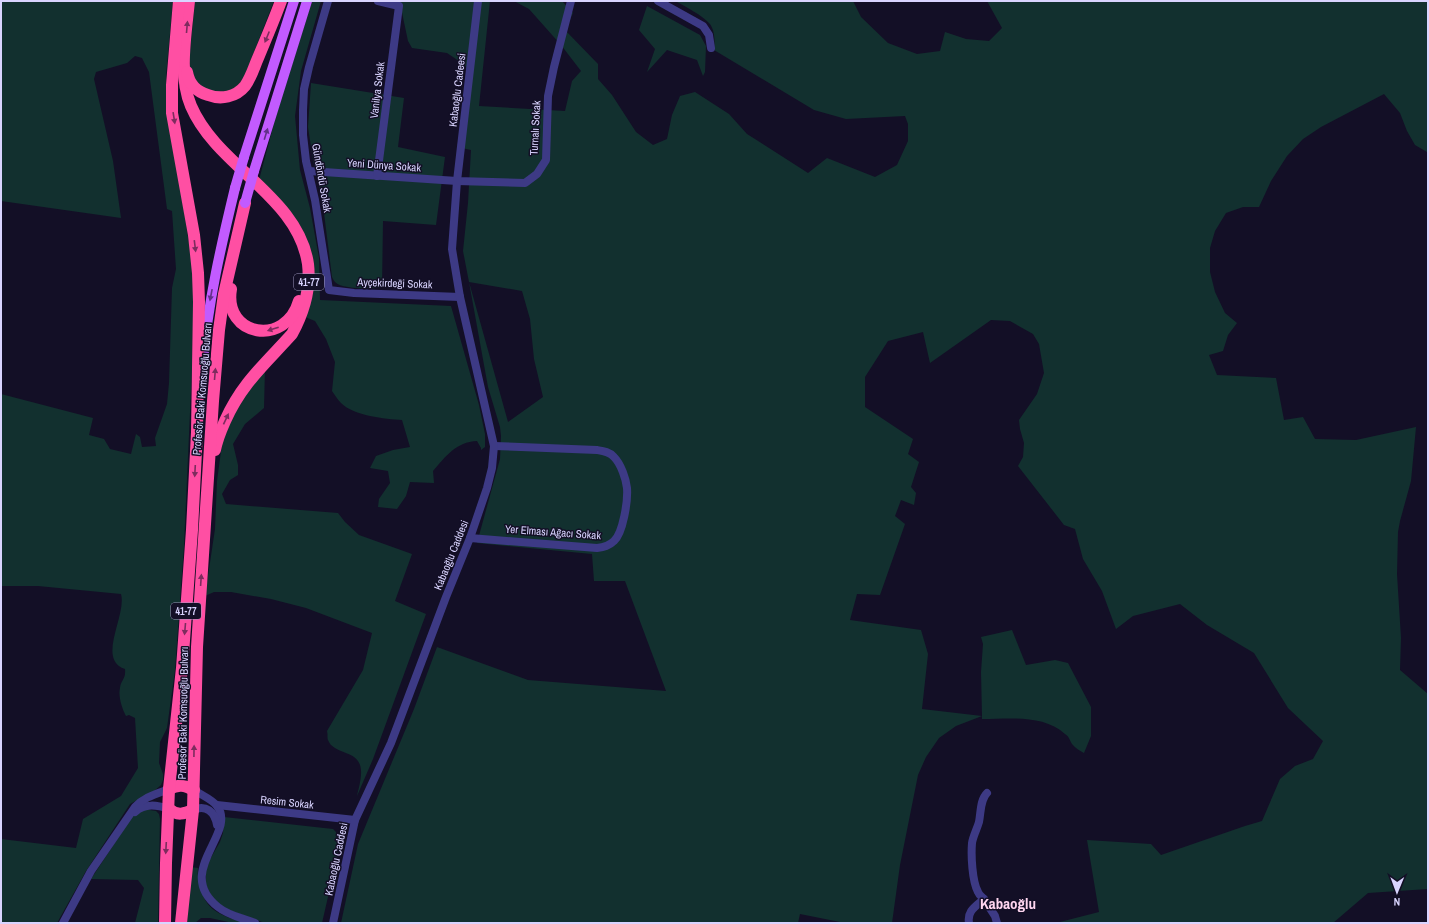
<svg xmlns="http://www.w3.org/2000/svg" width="1429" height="924" viewBox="0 0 1429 924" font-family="'Archivo Narrow',sans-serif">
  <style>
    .green { fill: #12302f; fill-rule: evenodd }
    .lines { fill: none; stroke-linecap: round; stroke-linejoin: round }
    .minor { stroke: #3d3a85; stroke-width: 8 }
    .major { stroke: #c25bff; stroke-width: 10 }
    .highway { stroke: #ff4fa3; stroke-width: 12 }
    .major-bridge { stroke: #c25bff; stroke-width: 10 }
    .oneway { fill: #7d2c5e }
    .oneway2 { fill: #623188 }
    .labels { text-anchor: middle; stroke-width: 3; stroke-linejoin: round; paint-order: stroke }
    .shield { fill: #130f26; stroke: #9e99be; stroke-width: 1 }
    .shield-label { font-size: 10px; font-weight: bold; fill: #d9d4ff }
    .street-label { font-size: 11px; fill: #d9d4ff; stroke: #130f26 }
    .district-label { font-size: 15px; font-weight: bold; fill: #ffd6f0; stroke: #130f26 }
  </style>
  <rect width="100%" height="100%" fill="#130f26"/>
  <!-- green -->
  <g class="green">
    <path d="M1 1H173L166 76 167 103 191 256 194 288 192 368 184 546 175 670 167 728 160 742 159 763 163 774V780L161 785 154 791 130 804 86 871 57 923H1V839L76 848 83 819 121 796 138 768 135 718 129 715 126 716C122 709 118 696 120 688 121 679 126 680 125 669 96 660 127 615 121 594L38 586H1V394L93 418 89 435 104 439 110 449 131 454 136 434 140 437 142 447 156 446 155 438 167 404 169 383 172 288 176 269 172 211 167 209 149 72 142 58 135 56 127 63 96 72 94 79 113 161 121 218 1 201Z"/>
    <path d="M195 1H274L244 78C232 95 226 92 207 92L191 75 189 61Z"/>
    <path d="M312 1H321L301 71 295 116 300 170 310 208 319 258 320 300 451 306 479 405 485 434V447L481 450V448L477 441C456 442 446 456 433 471L434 483 410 482 406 496 397 509 378 507 379 499 390 483 388 471 370 468 376 456 393 450 410 447 402 420C385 419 354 416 341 403 338 400 335 395 332 391L335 362 326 339 315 321 305 317 311 259 259 180 276 116Z"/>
    <path d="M394 1H490L479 106 565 111 572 81 581 71 561 45 529 9 514 1H562L573 13 565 30 598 64V79L612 95 636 132 653 145 667 139 672 115 680 96 695 92 729 114 747 134 808 173 827 158 875 177 897 165 908 141V124L905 116 846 119 814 110 714 50C715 42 715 31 710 24 702 15 686 7 675 1H853L861 17 888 43 917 54 940 51 945 32 966 39 989 41 1002 28 987 1H1428V151L1427 152 1415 145 1407 131 1400 113 1384 94 1321 127 1303 139 1287 156 1271 181 1259 207H1243L1226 213 1215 231 1210 248V272L1215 292 1225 313 1237 323 1228 335 1223 351 1209 355 1217 375 1276 378 1284 420 1303 417 1315 439 1356 440 1416 427 1411 481 1400 521 1398 532 1397 574 1401 638 1400 670 1428 694V889L1368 893 1333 923H1056L1099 912 1087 840 1151 844 1161 855 1245 826 1262 821 1280 779 1295 766 1313 759 1323 741 1288 708 1254 653 1207 625 1180 604 1133 616 1116 629 1102 591 1083 559 1075 529 1064 525 1018 466 1023 457 1024 443 1020 429 1019 420 1037 394 1044 373 1039 344 1033 334 1010 321 991 320 930 363 923 332 888 341 865 377V407L913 439 908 454 919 462 911 487 916 493 914 505 901 500 895 516 905 524 880 595 857 594 850 620 921 630 928 654 922 709 982 716 981 672 983 644 981 637 1012 630 1026 665 1055 660 1068 663 1091 707V736L1084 753C1080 751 1075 748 1072 744 1070 741 1069 736 1065 734 1043 714 1009 719 982 719V716L956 726 939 738 926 757 918 775 900 865 892 923H845L800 914 798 923H341L358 844 414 709 437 647 528 680 666 691 625 581H594L592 554 477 543 500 459 501 436 500 427 488 387 469 282 463 251 468 203 471 150 457 147 469 104 470 78 465 65 447 53 412 48 408 41 400 3ZM469 282 522 291 530 319 534 359 543 397 508 422Z"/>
    <polygon points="647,6 700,35 706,46 705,72 703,76 697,60 667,50 647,72 655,49 639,30"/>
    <path d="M311 83 404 98 398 147 445 157 436 225 383 221 382 288C372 288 342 290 335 282 334 281 333 279 332 277L323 205 313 160 308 127Z"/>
    <path d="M265 368 264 408 245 424 233 444 238 465V475L230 480 222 494 226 504 338 513 345 522 359 535 412 554 395 601 426 614 373 759 357 796C359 787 363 774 360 765 355 750 333 754 328 740 327 738 328 734 327 731L363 670 372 633 306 608 271 599 231 592H214L205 596 215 529 217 481 222 444 236 407Z"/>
    <polygon points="143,809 156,811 159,814 160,819 158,923 135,923 144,888 138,880 91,879 134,814"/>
    <polygon points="224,817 333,829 336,832 338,853 322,923 265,923 229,910 219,904 212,897 206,885 206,866 220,842 223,833"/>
    <path d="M190 867 198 868C197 876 199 882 201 890 208 913 224 916 246 923H233L210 918H201L195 923H187Z"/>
  </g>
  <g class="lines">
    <!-- minor -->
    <g class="minor">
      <polyline points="328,1 309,67 304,89 303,110 303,135 306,161 315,200 329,290 354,293 460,297"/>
      <polyline points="658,1 703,26 709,35 711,48"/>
      <polyline points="309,171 457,181 525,183 537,174 546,160 548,96 554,67 571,1"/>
      <polyline points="377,176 399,6 378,1"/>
      <path d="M470 538 597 548C604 547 609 546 614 541 623 533 628 501 627 488 626 479 621 464 614 457 610 452 603 451 597 450L494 446"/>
      <path d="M194 790C201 795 212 799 217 806 238 833 173 871 218 907 229 916 243 918 255 923"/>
      <polyline points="217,805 355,820"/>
      <path d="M193 810C206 804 215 812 217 825"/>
      <path d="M135 812C145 803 157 805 169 809"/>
      <polyline points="984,899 995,916 997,923"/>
      <path d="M63 923 91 871 135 807C144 797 156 794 169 789"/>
      <polyline points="333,923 355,820 391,743 446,597 470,538 487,488 492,468 494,446 460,297 452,249 457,181 478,1"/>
      <path d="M969 923C967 911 975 907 984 899 982 897 979 895 978 892 972 881 971 855 972 843 973 836 977 829 979 822 981 812 980 800 987 793"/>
    </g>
    <!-- major -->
    <g class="major">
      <polyline points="244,157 294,1"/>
      <polyline points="254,171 307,1"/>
      <path d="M203 361C208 302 221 246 235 188"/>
    </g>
    <!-- highway -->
    <g class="highway">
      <path d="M189 1C186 33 178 76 191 106 217 167 298 196 308 264 311 290 304 312 292 334 265 364 242 383 225 421 221 430 217 439 215 450"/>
      <path d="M187 72C189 84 197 92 208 95 221 100 236 97 245 86 251 78 254 67 258 58 266 39 274 20 281 1"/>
      <path d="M231 289C223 337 286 347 299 301"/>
      <path d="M169 789C179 784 184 785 194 790"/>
      <path d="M169 809C177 816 184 814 193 810"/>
      <polyline points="165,923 166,863 169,789 182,668 192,530 197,432 199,302 198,273 194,235 172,113 172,85 179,1"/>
      <polyline points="181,923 193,810 197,647 213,401 219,330 224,294 245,203"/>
    </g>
    <!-- major-bridge -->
    <g class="major-bridge">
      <polyline points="235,188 244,157"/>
      <polyline points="245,203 254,171"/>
    </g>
  </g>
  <!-- one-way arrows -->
  <defs><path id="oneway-solid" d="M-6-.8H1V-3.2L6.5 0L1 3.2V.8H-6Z"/></defs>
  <g class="oneway">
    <use href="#oneway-solid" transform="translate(187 27) rotate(-85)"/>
    <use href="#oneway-solid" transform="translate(267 37) rotate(112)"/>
    <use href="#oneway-solid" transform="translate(174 118) rotate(81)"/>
    <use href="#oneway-solid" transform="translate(195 246) rotate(83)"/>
    <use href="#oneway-solid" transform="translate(273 329) rotate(162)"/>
    <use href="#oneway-solid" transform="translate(215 374) rotate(-85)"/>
    <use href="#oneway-solid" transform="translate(226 419) rotate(-65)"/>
    <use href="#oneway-solid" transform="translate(195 471) rotate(93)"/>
    <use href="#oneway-solid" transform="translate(201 580) rotate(-86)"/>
    <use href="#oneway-solid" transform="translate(185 629) rotate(95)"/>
    <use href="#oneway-solid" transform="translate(194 751) rotate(-89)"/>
    <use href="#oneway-solid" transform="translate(166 848) rotate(93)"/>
  </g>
  <g class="oneway2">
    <use href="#oneway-solid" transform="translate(266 134) rotate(-73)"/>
    <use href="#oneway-solid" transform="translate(211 295) rotate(101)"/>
  </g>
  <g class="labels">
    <!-- shield labels -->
    <g class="shield">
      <rect x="294" y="274" width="30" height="16" rx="3"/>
      <rect x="171" y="603" width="30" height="16" rx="3"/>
    </g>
    <g class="shield-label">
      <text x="309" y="286">41-77</text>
      <text x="186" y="615">41-77</text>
    </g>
    <!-- street labels -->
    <g class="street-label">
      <text transform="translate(377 90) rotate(-83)" y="4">Vanilya Sokak</text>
      <text transform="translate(457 90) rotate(-83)" y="4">Kabaoğlu Cadeesi</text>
      <text transform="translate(535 128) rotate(-87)" y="4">Turnalı Sokak</text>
      <text transform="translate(384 165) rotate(4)" y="4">Yeni Dünya Sokak</text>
      <text transform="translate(322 178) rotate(80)" y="4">Gündöndü Sokak</text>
      <text transform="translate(395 283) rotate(2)" y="4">Ayçekirdeği Sokak</text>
      <text transform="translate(202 389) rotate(-85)" y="4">Profesör Baki Komsuoğlu Bulvarı</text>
      <text transform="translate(553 532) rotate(4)" y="4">Yer Elması Ağacı Sokak</text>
      <text transform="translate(451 555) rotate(-68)" y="4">Kabaoğlu Caddesi</text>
      <text transform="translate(183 713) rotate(-89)" y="4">Profesör Baki Komsuoğlu Bulvarı</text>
      <text transform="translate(287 802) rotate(6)" y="4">Resim Sokak</text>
      <text transform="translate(336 859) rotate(-78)" y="4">Kabaoğlu Caddesi</text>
    </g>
    <!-- district labels -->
    <g class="district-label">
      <text x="1008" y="909">Kabaoğlu</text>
    </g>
  </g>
  <!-- border -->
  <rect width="1429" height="924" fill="none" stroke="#d9d4ff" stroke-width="4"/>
  <!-- north arrow -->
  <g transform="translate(1397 892) rotate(181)" stroke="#130f26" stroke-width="3" paint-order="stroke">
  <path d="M0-3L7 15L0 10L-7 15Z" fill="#d9d4ff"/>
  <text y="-6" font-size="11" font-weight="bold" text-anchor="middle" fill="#d9d4ff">N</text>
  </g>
</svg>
